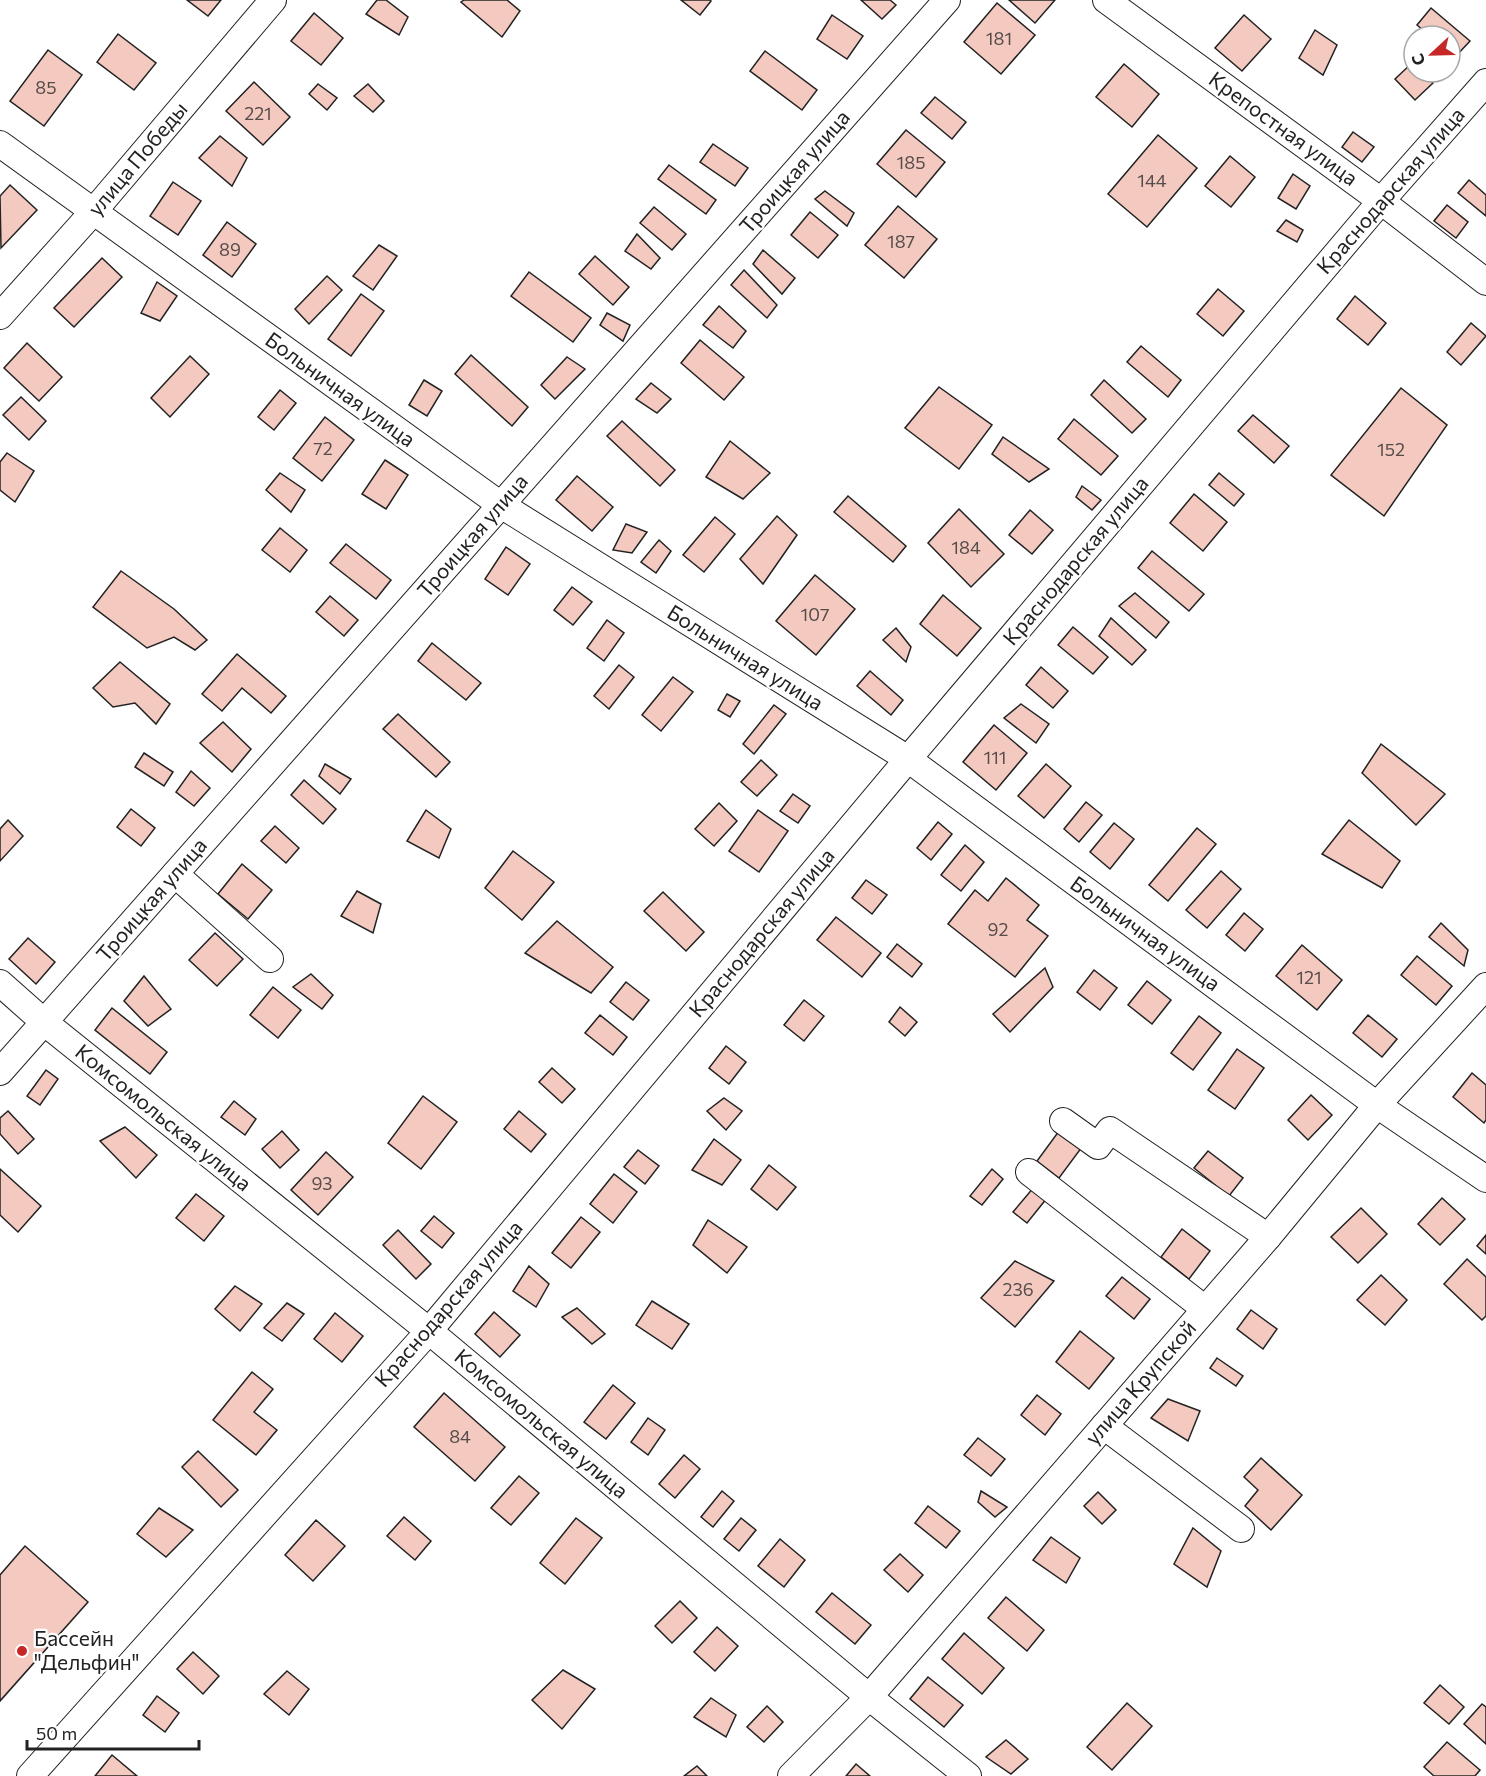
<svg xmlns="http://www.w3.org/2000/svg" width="1486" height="1776" viewBox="0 0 1486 1776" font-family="Commissioner,sans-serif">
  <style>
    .building { fill: #f3c9c0; stroke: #222; stroke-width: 1.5 }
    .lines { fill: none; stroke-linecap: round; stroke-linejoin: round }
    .minor-casing { stroke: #222; stroke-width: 28 }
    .minor { stroke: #fff; stroke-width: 26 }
    .poi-dot { fill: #c62828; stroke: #fff; stroke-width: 2 }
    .labels { text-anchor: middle; stroke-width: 4.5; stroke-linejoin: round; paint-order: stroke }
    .number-label { font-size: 18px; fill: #564c4a }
    .street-label { font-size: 21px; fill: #222; stroke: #fff }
    .poi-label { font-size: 21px; fill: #222; stroke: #fff; text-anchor: start }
  </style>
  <rect width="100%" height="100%" fill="#fff"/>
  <!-- building -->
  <g class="building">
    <polygon points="187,0 221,0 208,16"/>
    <polygon points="377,0 386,0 408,17 399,35 366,14"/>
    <polygon points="464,0 507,0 520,11 502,37 461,2"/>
    <polygon points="681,0 710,0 711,1 700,15"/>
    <polygon points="861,0 890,0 896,5 882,19"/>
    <polygon points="1009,0 1055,0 1035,23"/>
    <polygon points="997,3 1035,35 1001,74 964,42"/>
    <polygon points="1431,8 1470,41 1455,57 1450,53 1450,36 1430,36 1417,25"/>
    <polygon points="314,13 343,38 321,65 291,41"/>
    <polygon points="832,15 863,36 847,59 817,39"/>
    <polygon points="1244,15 1271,39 1242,71 1215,48"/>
    <polygon points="1315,30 1337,45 1323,75 1299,58"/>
    <polygon points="118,34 156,63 134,90 97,62"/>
    <polygon points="48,50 82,75 44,126 10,101"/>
    <polygon points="765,51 817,90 802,110 750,71"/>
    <polygon points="1413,62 1414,72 1422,72 1433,83 1415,100 1395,79"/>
    <polygon points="1124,64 1159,94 1132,127 1096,97"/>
    <polygon points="254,82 290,117 263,145 226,111"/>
    <polygon points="318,84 337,98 327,110 309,94"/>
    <polygon points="368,84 384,101 373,112 354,96"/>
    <polygon points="935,97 966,122 952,139 921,113"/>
    <polygon points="906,130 945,162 916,197 877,164"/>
    <polygon points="1353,132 1374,147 1362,162 1342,147"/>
    <polygon points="1158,135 1197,168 1147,227 1108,194"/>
    <polygon points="220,136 247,158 232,186 199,158"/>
    <polygon points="713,144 748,168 735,186 700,162"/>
    <polygon points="1230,156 1255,177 1231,207 1205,186"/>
    <polygon points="669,165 716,200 706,214 658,179"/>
    <polygon points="1293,174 1310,186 1296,209 1278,198"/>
    <polygon points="1469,180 1486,195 1486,216 1458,193"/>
    <polygon points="173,182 201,201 178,235 150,216"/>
    <polygon points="10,185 37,210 1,248 0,196"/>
    <polygon points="825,191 854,213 847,226 815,199"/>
    <polygon points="1447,205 1468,222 1456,238 1434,221"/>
    <polygon points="898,206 937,239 904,278 865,245"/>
    <polygon points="654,207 686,234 672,250 640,223"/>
    <polygon points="810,212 838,235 818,258 791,235"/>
    <polygon points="1286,220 1303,230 1297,242 1277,231"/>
    <polygon points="227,222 256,244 232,277 203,255"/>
    <polygon points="637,234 660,258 651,269 625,251"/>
    <polygon points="379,245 397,256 373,290 353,276"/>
    <polygon points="763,250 795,278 782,294 753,264"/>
    <polygon points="595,256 629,287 613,305 579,274"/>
    <polygon points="102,258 122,277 74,327 54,308"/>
    <polygon points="744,270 777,305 767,318 731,285"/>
    <polygon points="529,272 591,318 573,342 511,296"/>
    <polygon points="327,276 342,290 309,324 295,309"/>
    <polygon points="157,282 177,296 160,321 141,313"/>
    <polygon points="1218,289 1244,311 1223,336 1197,314"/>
    <polygon points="361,294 384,311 351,356 328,339"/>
    <polygon points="1355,296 1386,323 1368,345 1337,319"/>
    <polygon points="719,306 746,331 733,348 703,325"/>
    <polygon points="607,313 630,325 623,341 600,325"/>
    <polygon points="1471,323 1486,336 1461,365 1447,352"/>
    <polygon points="700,340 744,377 724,400 681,363"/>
    <polygon points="27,343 62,377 39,401 4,368"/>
    <polygon points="1141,346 1181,380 1168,397 1127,362"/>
    <polygon points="471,355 528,407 512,426 455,374"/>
    <polygon points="190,356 209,374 170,417 151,398"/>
    <polygon points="567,357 585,369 555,399 541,385"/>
    <polygon points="424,380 442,391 427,416 409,405"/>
    <polygon points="1104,380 1146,419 1132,433 1091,395"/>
    <polygon points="651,383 671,399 657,413 636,399"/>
    <polygon points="939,387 992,425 959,469 905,428"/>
    <polygon points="1401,388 1447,425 1384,516 1331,475"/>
    <polygon points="280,390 296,403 274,430 258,417"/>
    <polygon points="21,397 46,421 29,440 3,415"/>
    <polygon points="1253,415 1289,446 1274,463 1238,431"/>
    <polygon points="325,417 354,440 322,481 293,458"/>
    <polygon points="1074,419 1118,456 1101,475 1058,439"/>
    <polygon points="622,421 675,470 660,486 607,436"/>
    <polygon points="1003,437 1049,469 1029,482 992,454"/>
    <polygon points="730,441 770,473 743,499 706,477"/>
    <polygon points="7,453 34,471 15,502 0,490 0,462"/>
    <polygon points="385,460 408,475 386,509 362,494"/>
    <polygon points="280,473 305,490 291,512 266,490"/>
    <polygon points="1219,473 1244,494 1234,506 1209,485"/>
    <polygon points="577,476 613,507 592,531 556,500"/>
    <polygon points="1082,486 1101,500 1092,510 1076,497"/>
    <polygon points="1194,494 1227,522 1203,551 1170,523"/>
    <polygon points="848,496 906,546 893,562 834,512"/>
    <polygon points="959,509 1004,554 971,587 928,543"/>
    <polygon points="1030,510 1053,530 1032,554 1009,535"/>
    <polygon points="777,516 797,535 763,584 740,559"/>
    <polygon points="715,517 735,534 704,572 683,555"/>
    <polygon points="626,524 647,532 632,553 613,550"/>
    <polygon points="280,528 307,550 290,572 262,550"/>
    <polygon points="659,540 671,551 656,573 641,562"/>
    <polygon points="346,544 391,580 376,599 330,563"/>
    <polygon points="506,547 530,564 508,595 485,579"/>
    <polygon points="1152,551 1204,594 1189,611 1138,568"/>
    <polygon points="121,571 174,609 207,640 195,650 174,637 147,648 93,607"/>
    <polygon points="815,575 855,609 816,655 776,621"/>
    <polygon points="572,587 592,602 573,625 554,610"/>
    <polygon points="1135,593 1169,622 1156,638 1119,606"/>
    <polygon points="943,595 981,628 957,656 920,624"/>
    <polygon points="330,596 358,620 344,636 316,612"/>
    <polygon points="1111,618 1146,650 1132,665 1099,636"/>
    <polygon points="607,620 624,633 604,661 587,648"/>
    <polygon points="1073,627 1108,657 1093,674 1058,645"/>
    <polygon points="896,628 911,647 906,662 883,640"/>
    <polygon points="432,643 481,683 466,700 418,661"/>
    <polygon points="237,654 286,696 271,713 242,688 222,711 202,694"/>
    <polygon points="120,662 170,704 156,724 135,703 113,707 93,688"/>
    <polygon points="619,665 634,677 609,709 594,696"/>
    <polygon points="1041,667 1068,691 1053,708 1026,685"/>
    <polygon points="870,671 903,700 891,715 857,686"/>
    <polygon points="673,677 693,692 661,731 642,715"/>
    <polygon points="727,694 740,701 730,717 718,710"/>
    <polygon points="1021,704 1049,724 1036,743 1004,718"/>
    <polygon points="774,705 786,714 754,754 743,744"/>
    <polygon points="398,714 450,762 436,777 383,729"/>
    <polygon points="223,722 251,749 232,772 200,743"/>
    <polygon points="994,725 1027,753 996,790 963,762"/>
    <polygon points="1381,744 1445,794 1416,825 1362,773"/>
    <polygon points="144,753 173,772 164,786 135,767"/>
    <polygon points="761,760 777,775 757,796 741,782"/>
    <polygon points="325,764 351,779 340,794 319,776"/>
    <polygon points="1046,764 1071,786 1044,818 1018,796"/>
    <polygon points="191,771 210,788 194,806 176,792"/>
    <polygon points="304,780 336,809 323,824 291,795"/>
    <polygon points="793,794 810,806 798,823 780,811"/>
    <polygon points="1086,802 1102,815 1079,842 1064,829"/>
    <polygon points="719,803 737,821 714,846 695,829"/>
    <polygon points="131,809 155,828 141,846 117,827"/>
    <polygon points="426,810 451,829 439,858 407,841"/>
    <polygon points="758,810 788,831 759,872 729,851"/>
    <polygon points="8,820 23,836 0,861 0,829"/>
    <polygon points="1349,820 1400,861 1382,888 1322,854"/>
    <polygon points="938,822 952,834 931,860 917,848"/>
    <polygon points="1114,823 1134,839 1110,869 1090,852"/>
    <polygon points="275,826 299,848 286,863 261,841"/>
    <polygon points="1197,828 1216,844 1168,901 1149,885"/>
    <polygon points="965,845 984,862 961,891 941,875"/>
    <polygon points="513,851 554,882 522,920 485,888"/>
    <polygon points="242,864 272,890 248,919 218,894"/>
    <polygon points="1221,871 1241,889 1207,928 1186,910"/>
    <polygon points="1006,878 1039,905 1027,920 1048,936 1015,977 948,924 975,890 988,901"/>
    <polygon points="866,880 887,895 872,914 852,898"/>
    <polygon points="357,891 381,904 373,933 341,916"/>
    <polygon points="663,892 704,932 686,951 644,911"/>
    <polygon points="1244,913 1263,929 1245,951 1226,935"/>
    <polygon points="836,917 881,953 862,977 817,940"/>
    <polygon points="557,921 613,967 591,993 525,953"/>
    <polygon points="1441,923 1468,950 1464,966 1429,937"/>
    <polygon points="215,933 243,959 217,986 189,960"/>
    <polygon points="28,938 55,962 36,984 9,959"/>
    <polygon points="897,944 922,964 912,977 887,957"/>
    <polygon points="1302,945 1342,980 1317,1010 1276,976"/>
    <polygon points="1417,956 1452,986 1436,1005 1401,975"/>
    <polygon points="1045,968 1053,987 1010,1032 993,1014"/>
    <polygon points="1094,970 1117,988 1100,1010 1077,992"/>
    <polygon points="311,974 333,995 322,1009 293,987"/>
    <polygon points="144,976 171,1009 148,1026 124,1001"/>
    <polygon points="1147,981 1171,1000 1152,1024 1128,1005"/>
    <polygon points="626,982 649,1000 633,1020 610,1002"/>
    <polygon points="273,987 301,1010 278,1038 250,1015"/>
    <polygon points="804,1000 824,1016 804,1041 784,1025"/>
    <polygon points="900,1007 917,1022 905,1036 889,1022"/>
    <polygon points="112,1008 167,1052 150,1074 95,1030"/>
    <polygon points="600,1015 627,1037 613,1055 585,1033"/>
    <polygon points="1368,1015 1397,1039 1382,1057 1353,1033"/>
    <polygon points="1199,1016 1221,1033 1193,1070 1171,1053"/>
    <polygon points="726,1046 746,1062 729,1084 709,1068"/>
    <polygon points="1237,1049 1264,1068 1235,1109 1208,1090"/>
    <polygon points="552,1068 575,1089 562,1103 539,1082"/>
    <polygon points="46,1070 58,1079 40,1105 27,1096"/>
    <polygon points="1472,1073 1486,1085 1486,1120 1484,1123 1453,1097"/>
    <polygon points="1311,1095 1332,1115 1308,1140 1288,1120"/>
    <polygon points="423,1096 457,1122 421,1169 388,1143"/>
    <polygon points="724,1098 742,1111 726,1130 707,1111"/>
    <polygon points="234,1101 256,1119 245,1135 221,1117"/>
    <polygon points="8,1111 34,1139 18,1154 0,1134 0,1118"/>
    <polygon points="519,1111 546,1134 531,1152 504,1129"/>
    <polygon points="125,1127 157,1155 136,1178 100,1141"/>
    <polygon points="282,1131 299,1150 280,1168 262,1149"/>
    <polygon points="1059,1131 1082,1147 1059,1178 1037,1161"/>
    <polygon points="714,1139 741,1160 722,1185 692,1170"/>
    <polygon points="638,1150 659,1166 645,1184 624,1167"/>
    <polygon points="1208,1151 1243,1178 1229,1196 1194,1168"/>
    <polygon points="326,1152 353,1177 318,1215 291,1190"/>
    <polygon points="769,1165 796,1187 777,1210 751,1189"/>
    <polygon points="0,1169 41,1206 18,1232 0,1215"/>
    <polygon points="992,1169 1003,1179 982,1205 970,1196"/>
    <polygon points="614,1174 637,1192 613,1223 590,1204"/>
    <polygon points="1034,1187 1047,1198 1027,1223 1013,1212"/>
    <polygon points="196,1194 224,1216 204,1241 176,1218"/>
    <polygon points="1442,1198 1465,1219 1440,1245 1418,1224"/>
    <polygon points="1361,1208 1387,1234 1358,1263 1331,1237"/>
    <polygon points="434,1216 454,1233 442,1248 421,1231"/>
    <polygon points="581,1217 600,1232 571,1268 552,1253"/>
    <polygon points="708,1220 747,1247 727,1273 693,1245"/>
    <polygon points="1182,1229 1210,1251 1189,1279 1161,1257"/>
    <polygon points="398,1230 431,1264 416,1279 383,1245"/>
    <polygon points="1486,1235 1486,1254 1477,1246"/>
    <polygon points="1467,1259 1486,1277 1486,1316 1482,1320 1444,1284"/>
    <polygon points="1015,1261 1054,1281 1015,1327 981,1298"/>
    <polygon points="529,1266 549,1284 536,1307 513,1291"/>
    <polygon points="1381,1275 1407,1300 1385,1325 1357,1300"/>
    <polygon points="1122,1277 1150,1299 1134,1319 1106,1296"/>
    <polygon points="235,1286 262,1304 240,1331 215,1309"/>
    <polygon points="652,1301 689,1324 672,1349 636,1325"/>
    <polygon points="287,1303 304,1314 282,1341 264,1328"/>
    <polygon points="577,1308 605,1334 592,1344 562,1317"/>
    <polygon points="1251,1310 1277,1329 1263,1349 1237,1329"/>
    <polygon points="494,1312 520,1335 500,1357 475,1334"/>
    <polygon points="335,1313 363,1336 342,1362 314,1339"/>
    <polygon points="1080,1331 1114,1358 1089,1389 1056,1362"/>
    <polygon points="1217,1358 1243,1376 1236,1386 1210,1368"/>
    <polygon points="252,1372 273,1389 254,1412 277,1430 256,1455 213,1420"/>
    <polygon points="613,1385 635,1403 606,1439 584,1422"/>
    <polygon points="444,1393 505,1447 475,1481 414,1427"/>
    <polygon points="1037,1395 1061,1414 1045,1435 1021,1415"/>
    <polygon points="1168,1399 1200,1411 1188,1441 1151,1418"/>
    <polygon points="648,1418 665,1430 648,1455 631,1442"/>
    <polygon points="978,1438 1005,1459 991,1476 964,1455"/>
    <polygon points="198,1451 238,1490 221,1507 182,1467"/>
    <polygon points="684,1455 700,1469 675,1498 659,1484"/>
    <polygon points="1261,1458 1302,1495 1271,1530 1245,1506 1258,1490 1244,1477"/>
    <polygon points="519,1476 539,1493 511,1525 491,1508"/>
    <polygon points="722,1491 734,1501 713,1527 701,1517"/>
    <polygon points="981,1491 1007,1507 995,1517 978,1502"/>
    <polygon points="1098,1492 1116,1510 1102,1524 1084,1506"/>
    <polygon points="928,1506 960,1531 946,1548 915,1523"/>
    <polygon points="159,1508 193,1530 166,1557 137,1534"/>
    <polygon points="404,1517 431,1541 415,1560 387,1536"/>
    <polygon points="576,1518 602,1538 565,1584 540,1563"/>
    <polygon points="741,1518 756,1530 739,1551 724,1539"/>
    <polygon points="316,1520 345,1546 313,1581 285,1555"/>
    <polygon points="1193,1528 1221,1551 1207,1587 1174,1564"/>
    <polygon points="1051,1537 1080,1558 1066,1583 1033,1560"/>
    <polygon points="780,1539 805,1560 784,1587 758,1566"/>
    <polygon points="25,1546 88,1602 0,1701 0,1575"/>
    <polygon points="900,1554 923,1575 908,1592 884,1570"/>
    <polygon points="832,1593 871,1625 855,1644 816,1612"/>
    <polygon points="1006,1597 1044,1630 1027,1651 988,1618"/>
    <polygon points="680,1601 697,1618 672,1643 655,1626"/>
    <polygon points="717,1627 738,1646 715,1671 694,1652"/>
    <polygon points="964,1633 1004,1668 982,1694 942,1659"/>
    <polygon points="193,1652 219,1676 203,1694 177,1669"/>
    <polygon points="563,1670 595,1689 562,1729 532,1700"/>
    <polygon points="287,1671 309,1689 289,1715 264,1694"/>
    <polygon points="928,1677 963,1705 944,1727 910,1699"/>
    <polygon points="1440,1685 1464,1707 1449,1724 1424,1703"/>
    <polygon points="157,1696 179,1713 165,1732 143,1715"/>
    <polygon points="711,1698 736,1715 726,1737 694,1717"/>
    <polygon points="1127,1703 1152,1726 1112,1770 1087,1747"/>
    <polygon points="1482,1704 1486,1707 1486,1744 1464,1724"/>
    <polygon points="767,1706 783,1722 764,1742 747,1727"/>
    <polygon points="1006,1740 1028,1759 1011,1774 986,1757"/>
    <polygon points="1447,1742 1480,1770 1475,1776 1434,1776 1424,1767"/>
    <polygon points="112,1755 137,1776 95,1776"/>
    <polygon points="856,1764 870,1776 846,1776"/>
    <polygon points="697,1766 707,1776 684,1776"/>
  </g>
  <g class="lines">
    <!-- minor casing -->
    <g class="minor-casing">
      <g id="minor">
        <polyline points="1106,0 1381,201 1486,282"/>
        <polyline points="0,144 501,505 908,759 1377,1105 1486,1179"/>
        <polyline points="0,316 93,212 273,0"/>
        <polyline points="175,874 270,959"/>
        <polyline points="0,983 44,1022 429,1331 869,1697 968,1776"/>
        <polyline points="0,1072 947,0"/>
        <polyline points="1063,1121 1098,1146 1110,1130 1268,1237"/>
        <polyline points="1029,1172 1205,1309"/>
        <polyline points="1104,1426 1241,1529"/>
        <polyline points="30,1776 429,1331 908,759 1381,201 1486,82"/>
        <polyline points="791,1776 869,1697 1268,1237 1377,1105 1486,986"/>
      </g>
    </g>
    <!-- minor -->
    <use href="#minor" class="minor"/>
  </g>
  <!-- markers -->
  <circle class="poi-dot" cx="22" cy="1651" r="6"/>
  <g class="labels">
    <!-- number labels -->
    <g class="number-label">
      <text x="999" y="45">181</text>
      <text x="46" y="94">85</text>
      <text x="258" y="120">221</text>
      <text x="911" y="169">185</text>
      <text x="1152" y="187">144</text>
      <text x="901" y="248">187</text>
      <text x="230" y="256">89</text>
      <text x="323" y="455">72</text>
      <text x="1391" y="456">152</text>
      <text x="966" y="554">184</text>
      <text x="815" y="621">107</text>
      <text x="995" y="764">111</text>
      <text x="998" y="936">92</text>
      <text x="1309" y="984">121</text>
      <text x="322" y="1190">93</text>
      <text x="1018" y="1296">236</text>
      <text x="460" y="1443">84</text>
    </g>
    <!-- street labels -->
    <g class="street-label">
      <text transform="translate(1283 129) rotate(36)" y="7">Крепостная улица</text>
      <text transform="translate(138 159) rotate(-50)" y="7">улица Победы</text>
      <text transform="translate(795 172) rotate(-49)" y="7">Троицкая улица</text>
      <text transform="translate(1391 191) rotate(-49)" y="7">Краснодарская улица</text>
      <text transform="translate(340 390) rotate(36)" y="7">Больничная улица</text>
      <text transform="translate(473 536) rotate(-49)" y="7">Троицкая улица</text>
      <text transform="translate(1076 561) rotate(-50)" y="7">Краснодарская улица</text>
      <text transform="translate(745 658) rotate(32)" y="7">Больничная улица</text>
      <text transform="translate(152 900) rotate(-49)" y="7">Троицкая улица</text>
      <text transform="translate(762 933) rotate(-50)" y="7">Краснодарская улица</text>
      <text transform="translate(1145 934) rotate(36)" y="7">Больничная улица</text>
      <text transform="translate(163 1118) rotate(39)" y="7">Комсомольская улица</text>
      <text transform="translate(449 1304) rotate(-49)" y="7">Краснодарская улица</text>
      <text transform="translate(1141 1383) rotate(-49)" y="7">улица Крупской</text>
      <text transform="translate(541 1424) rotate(40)" y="7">Комсомольская улица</text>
    </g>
    <!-- poi labels -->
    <g class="poi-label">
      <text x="34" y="1646">Бассейн<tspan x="34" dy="24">"Дельфин"</tspan></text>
    </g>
  </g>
  <!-- north arrow -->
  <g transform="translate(1432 54) rotate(248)"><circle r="28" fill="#ffffff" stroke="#a7a7a7" stroke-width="1.5"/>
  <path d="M0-4.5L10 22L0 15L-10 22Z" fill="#c62828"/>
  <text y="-9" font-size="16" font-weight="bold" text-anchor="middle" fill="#222222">С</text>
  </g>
  <!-- scale -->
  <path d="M27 1740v9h172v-9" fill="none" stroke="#222222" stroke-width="3"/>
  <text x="36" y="1740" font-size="18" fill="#222222" stroke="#ffffff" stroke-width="4.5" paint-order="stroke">50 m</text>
</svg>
